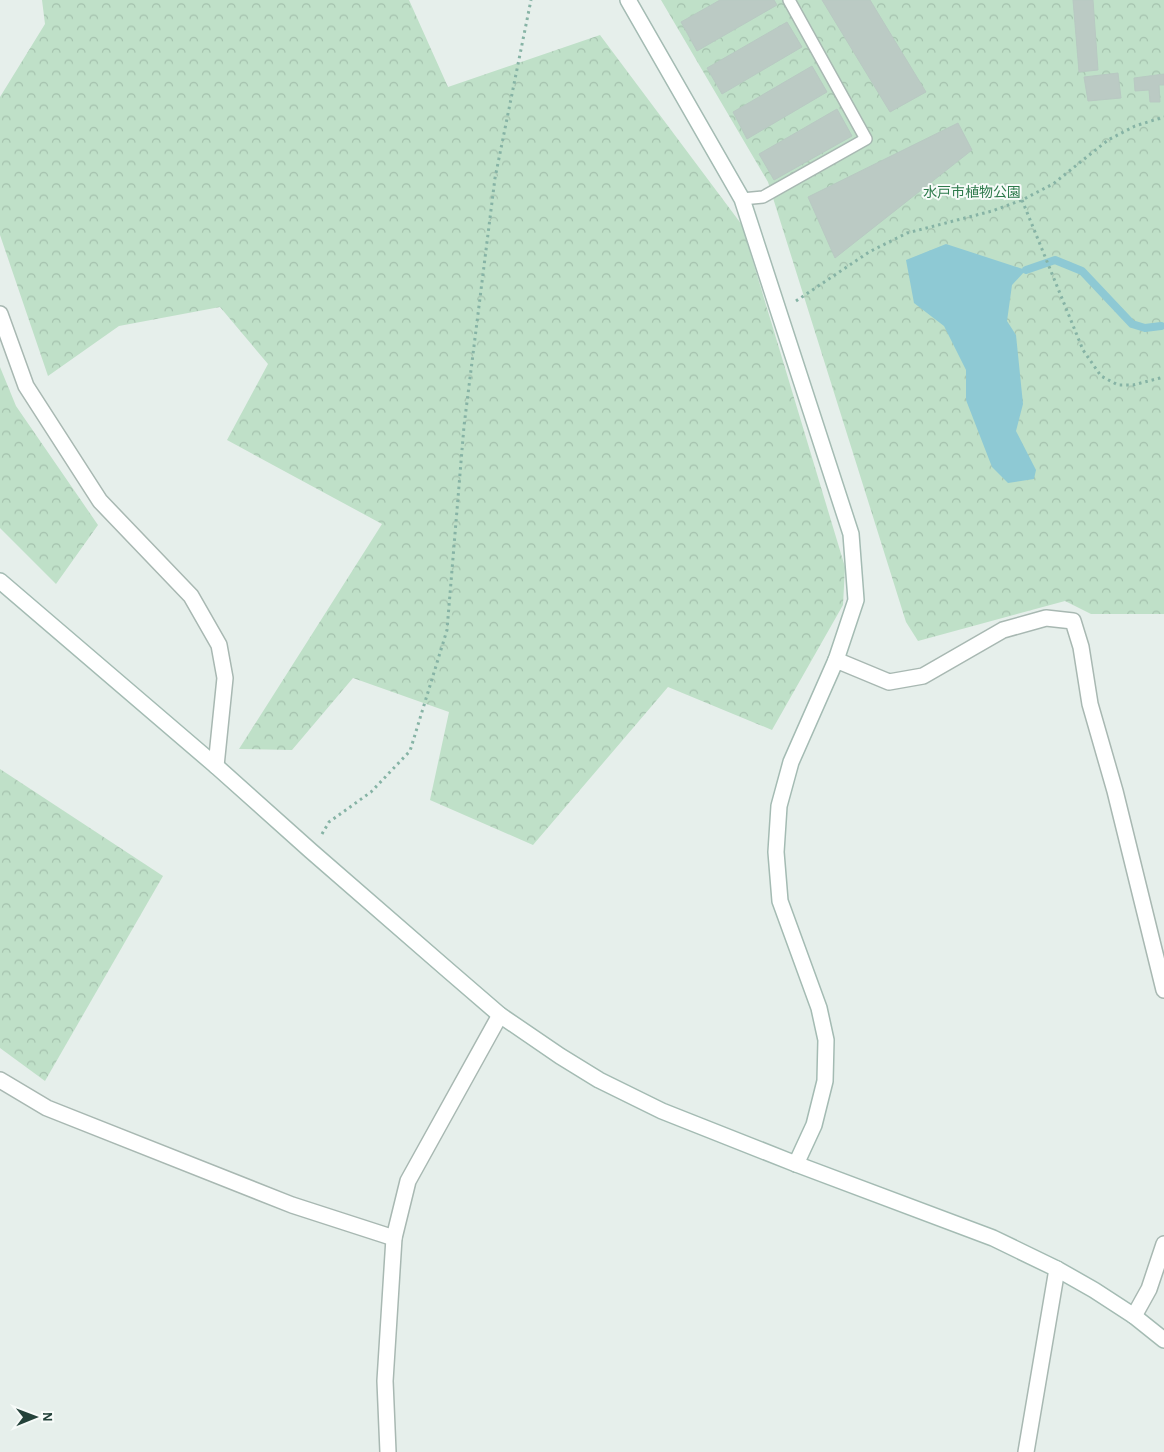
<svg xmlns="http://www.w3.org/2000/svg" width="1164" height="1452" viewBox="0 0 1164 1452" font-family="'Alegreya Sans','Noto Sans JP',sans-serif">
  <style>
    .forest { fill: url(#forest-crowns) }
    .water { fill: #8ec9d4 }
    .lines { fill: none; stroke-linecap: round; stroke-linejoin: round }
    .stream { stroke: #8ec9d4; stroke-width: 8 }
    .building { fill: #bbcac4; stroke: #b8c9c2 }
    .lane-casing { stroke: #a8b8b2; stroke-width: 14 }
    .street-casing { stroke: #a8b8b2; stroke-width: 18 }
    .secondary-casing { stroke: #a4bbb3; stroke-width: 18 }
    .path { stroke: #86b3a5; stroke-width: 3; stroke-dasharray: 2.5 4; stroke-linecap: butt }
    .lane { stroke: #fff; stroke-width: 11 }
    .street { stroke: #fff; stroke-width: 15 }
    .secondary { stroke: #fff; stroke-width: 15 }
    .labels { text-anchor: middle; stroke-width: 4; stroke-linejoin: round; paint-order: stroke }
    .park-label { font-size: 14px; fill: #2d7a4b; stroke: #f7fbf9 }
  </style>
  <defs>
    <pattern id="forest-crowns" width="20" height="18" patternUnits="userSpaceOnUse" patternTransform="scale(1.25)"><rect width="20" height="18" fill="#bfe0c8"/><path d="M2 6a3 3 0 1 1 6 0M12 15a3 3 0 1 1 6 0" fill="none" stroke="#a4c1ad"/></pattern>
  </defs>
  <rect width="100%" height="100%" fill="#e6efeb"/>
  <!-- forest -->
  <g class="forest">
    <polygon points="42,0 409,0 448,87 600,35 742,225 845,567 843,605 772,730 668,687 533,845 430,800 449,712 353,678 292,750 239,749 382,524 227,440 268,364 220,307 119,326 48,376 0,235 0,97 45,24"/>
    <polygon points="661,0 1164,0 1164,614 1091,614 1065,601 918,641 906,622 768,182"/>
    <polygon points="0,367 16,406 98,525 56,584 0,528"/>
    <polygon points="0,769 163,876 45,1081 0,1048"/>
  </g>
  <!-- water -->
  <polygon class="water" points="946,244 1026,270 1012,285 1007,321 1016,335 1023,404 1016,431 1036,470 1034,479 1008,483 992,467 966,400 966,370 944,326 914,303 906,260"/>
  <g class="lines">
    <!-- stream -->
    <polyline class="stream" points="1026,270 1055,260 1082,271 1132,324 1145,328 1161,326"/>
  </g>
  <!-- building -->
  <g class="building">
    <polygon points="720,0 774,0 777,5 697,51 681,22"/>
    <polygon points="822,0 870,0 926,92 890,112"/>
    <polygon points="1073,0 1093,0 1098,70 1079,72"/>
    <polygon points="787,22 802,47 722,94 707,68"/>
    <polygon points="812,66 827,92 747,139 733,112"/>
    <polygon points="1118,73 1121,98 1088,101 1084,77"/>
    <polygon points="1164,74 1164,85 1159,85 1160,102 1150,102 1149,90 1135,91 1134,78"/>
    <polygon points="837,109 852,136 774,180 759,154"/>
    <polygon points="958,123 972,150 835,258 808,197"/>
  </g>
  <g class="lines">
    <!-- lane casing -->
    <g class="lane-casing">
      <polyline id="lane" points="742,199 763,197 866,139 789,0"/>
    </g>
    <!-- street casing -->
    <g class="street-casing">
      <g id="street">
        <polyline points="0,314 26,386 100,501 191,596 219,645 225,678 216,766"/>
        <polyline points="836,660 889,682 923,676 1003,630 1046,618 1073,621 1081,647 1090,704 1115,791 1164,990"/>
        <polyline points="0,1080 47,1108 292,1205 394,1238"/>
        <polyline points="1134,1316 1149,1289 1164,1244"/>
        <polyline points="388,1452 385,1381 394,1238 408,1181 500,1015"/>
        <polyline points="1026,1452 1057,1269"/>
      </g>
    </g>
    <!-- secondary casing -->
    <g class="secondary-casing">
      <g id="secondary">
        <polyline points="628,0 742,199 851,534 856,600 836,660 791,762 779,806 776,852 780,901 819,1008 826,1040 825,1081 814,1125 796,1164"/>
        <polyline points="0,581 216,766 311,851 449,971 500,1015 560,1056 599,1080 662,1111 796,1164 993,1238 1057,1269 1094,1290 1134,1316 1164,1340"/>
      </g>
    </g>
    <!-- path -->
    <g class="path">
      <polyline points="1022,200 1083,350 1101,376 1118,385 1133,385 1164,377"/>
      <polyline points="796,301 869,252 907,233 992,211 1022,200 1053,184 1108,140 1135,126 1164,117"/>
      <polyline points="322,834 329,822 371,792 410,751 447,630 464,426 495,178 531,0"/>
    </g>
    <!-- lane -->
    <use href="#lane" class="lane"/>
    <!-- street -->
    <use href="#street" class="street"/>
    <!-- secondary -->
    <use href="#secondary" class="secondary"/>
  </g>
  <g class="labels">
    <!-- park labels -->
    <g class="park-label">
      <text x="972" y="197">水戸市植物公園</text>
    </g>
  </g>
  <!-- north arrow -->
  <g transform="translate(35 1417) rotate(89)" stroke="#f7fbf9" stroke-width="4" paint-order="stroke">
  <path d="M0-4L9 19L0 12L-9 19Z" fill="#24423a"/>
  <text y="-8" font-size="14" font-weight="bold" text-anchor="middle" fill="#24423a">N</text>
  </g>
</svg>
